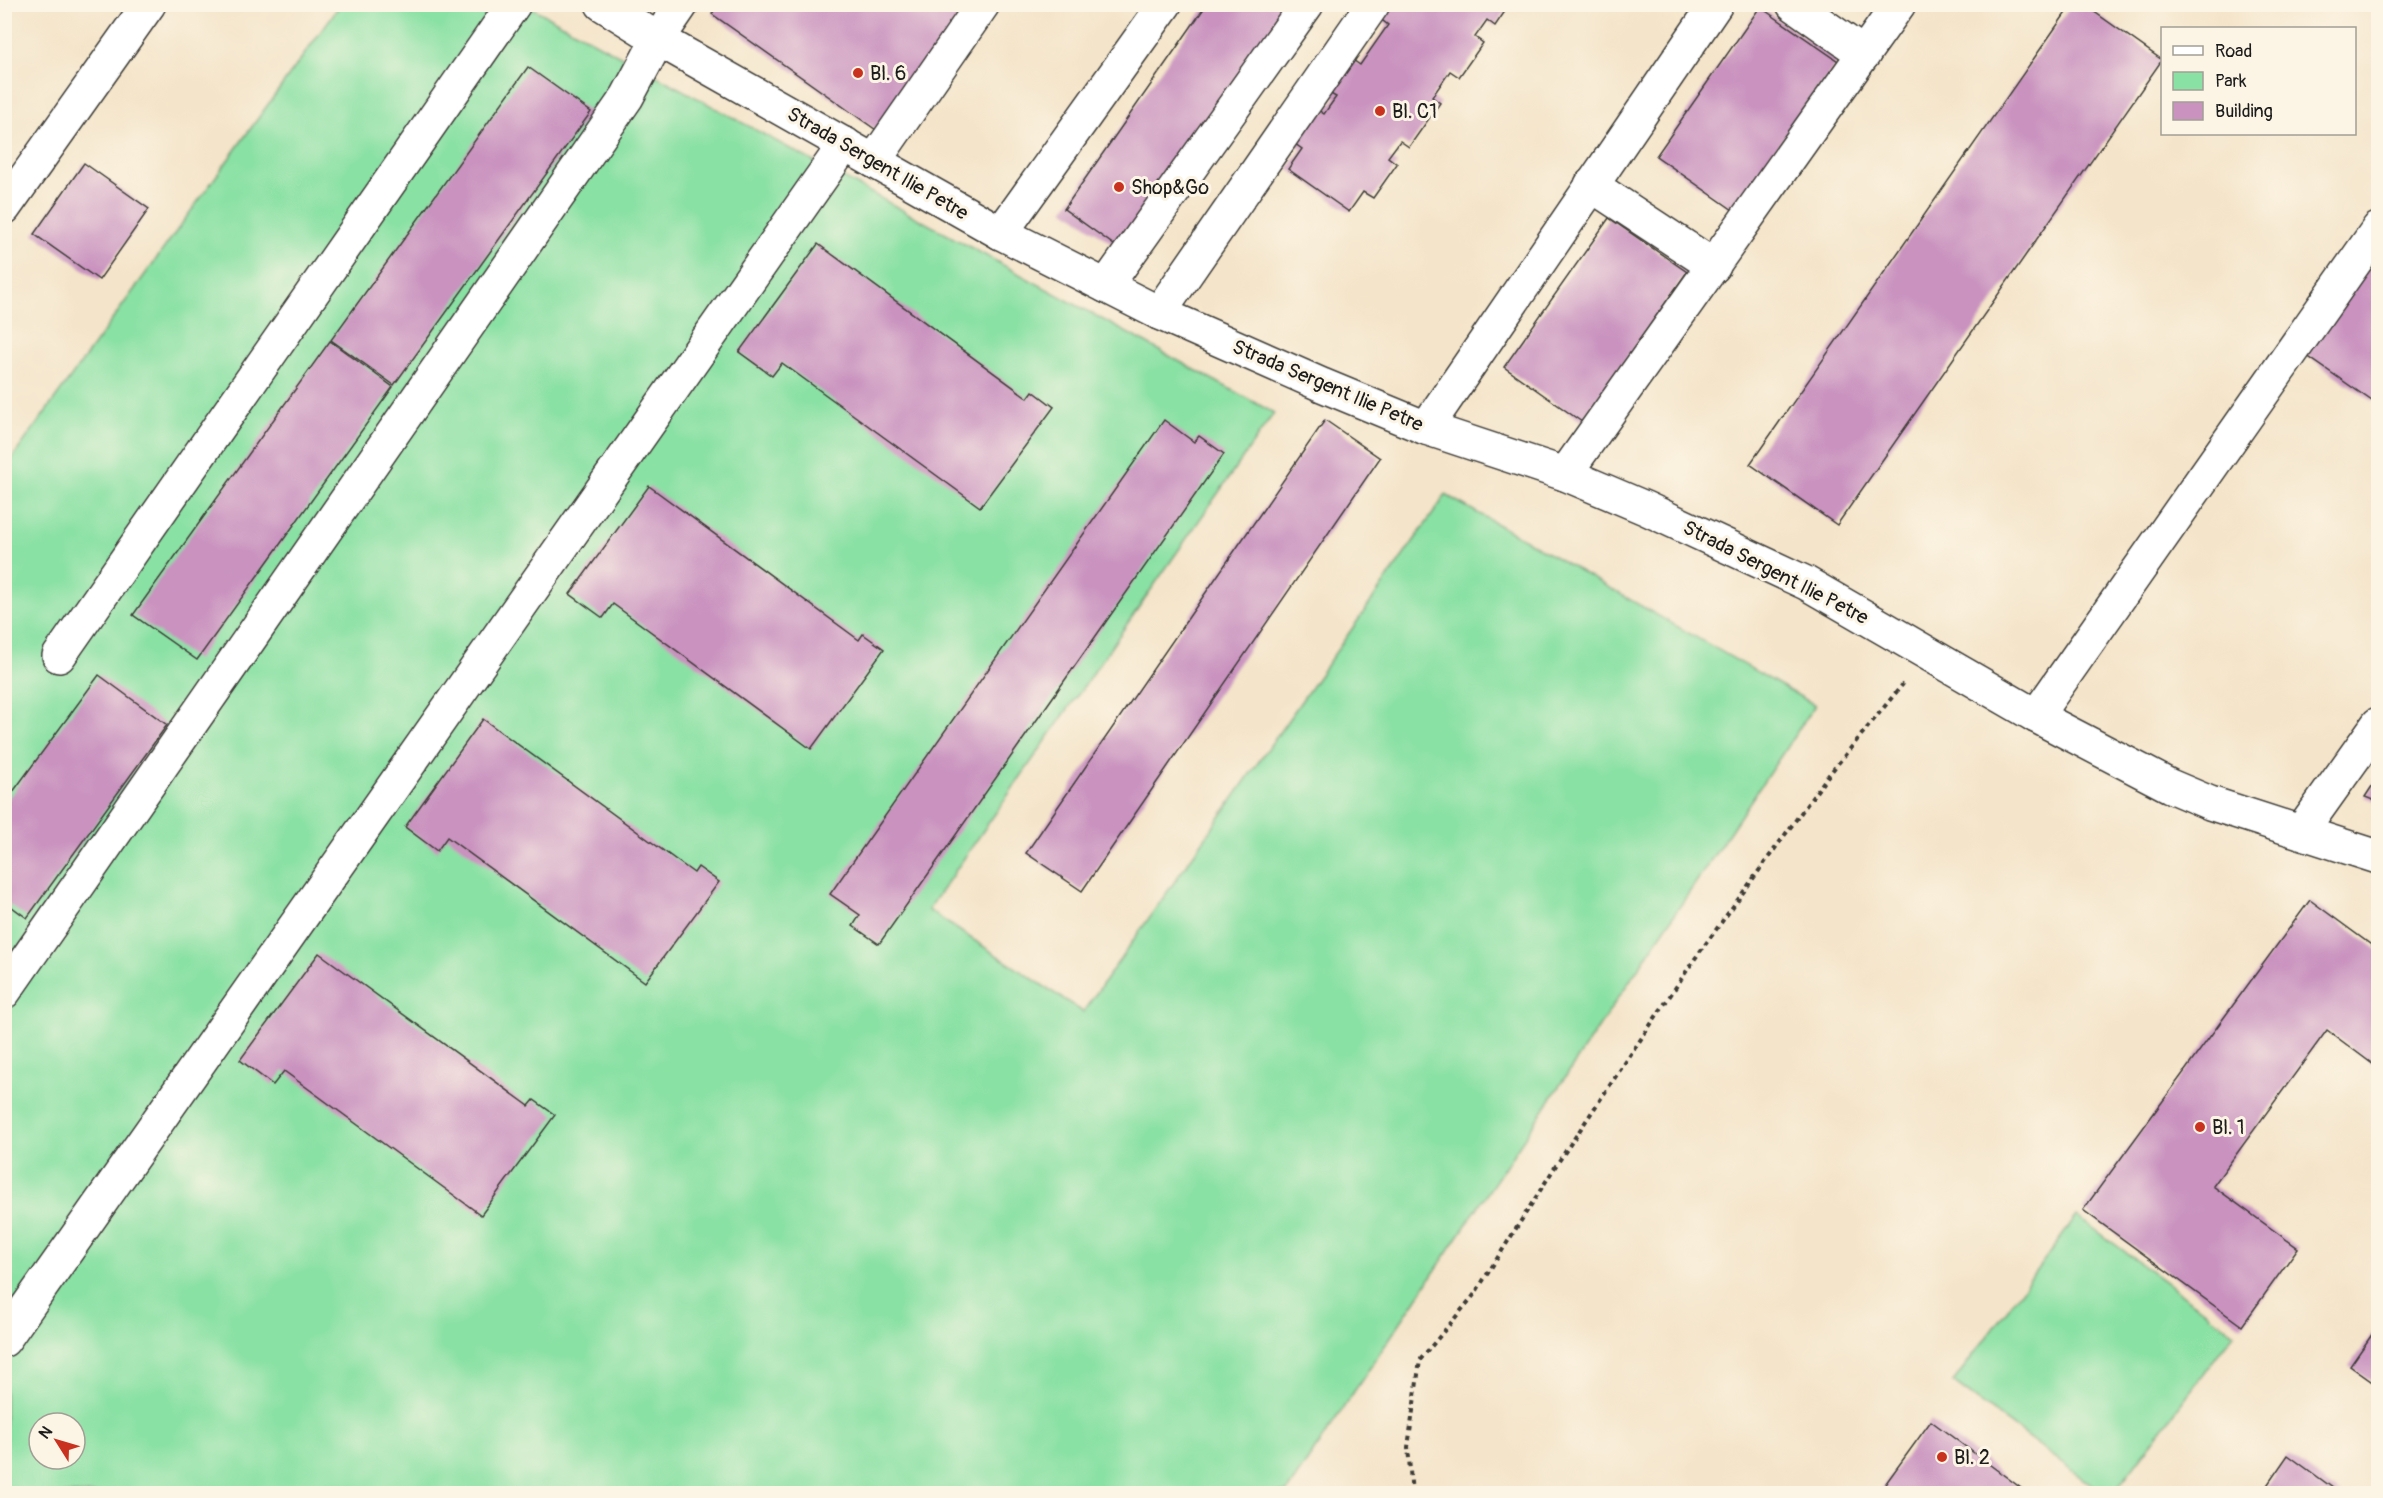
<svg xmlns="http://www.w3.org/2000/svg" width="2383" height="1498" viewBox="0 0 2383 1498" font-family="Pangolin,sans-serif">
  <style>
    .green { fill: #8ae1a4; stroke: #537e60; stroke-width: 1.5; fill-rule: evenodd }
    .building { fill: #c992bf }
    .lines { fill: none; stroke-linecap: round; stroke-linejoin: round }
    .minor-casing { stroke: #3c3a36; stroke-width: 36 }
    .path { stroke: #3c3a36; stroke-width: 4; stroke-dasharray: 4.5 4.5; stroke-linecap: butt }
    .minor { stroke: #fff; stroke-width: 33 }
    .poi-dot { fill: #c8321e; stroke: #fcf5e5; stroke-width: 2 }
    .labels { text-anchor: middle; stroke-width: 6; stroke-linejoin: round; paint-order: stroke }
    .poi-label { font-size: 20px; fill: #1c1c1c; stroke: #fcf5e5; text-anchor: start }
    .street-label { font-size: 20px; fill: #1c1c1c; stroke: #fcf5e5 }
  </style>
  <rect width="100%" height="100%" fill="#fcf5e5"/>
  <filter id="ink" filterUnits="userSpaceOnUse"><feTurbulence type="fractalNoise" baseFrequency=".0167" numOctaves="2"/><feDisplacementMap in="SourceGraphic" scale="12" xChannelSelector="R" yChannelSelector="G"/><feConvolveMatrix kernelMatrix="1 2 1 2 8 2 1 2 1" color-interpolation-filters="sRGB"/></filter>
  <filter id="wash" filterUnits="userSpaceOnUse"><feTurbulence type="fractalNoise" baseFrequency=".008" numOctaves="4" result="noise"/><feDisplacementMap in="SourceGraphic" scale="24" xChannelSelector="R" yChannelSelector="G"/><feGaussianBlur stdDeviation="1.35" result="paint"/><feColorMatrix in="noise" values="0 0 0 0 0 0 0 0 0 0 0 0 0 0 0 0 0 1.4 0 .05"/><feComposite in="paint" operator="in"/></filter>
  <g filter="url(#wash)">
    <rect width="100%" height="100%" fill="#f4e4c9"/>
    <!-- green -->
    <g class="green">
      <path d="M340 5H527L1274 413 928 910 1083 1012 1446 495 1815 705 1286 1493 5 1494V468ZM39 1423H75V1459H39Z"/>
      <polygon points="2077,1216 2234,1333 2114,1493 2103,1493 1953,1382"/>
    </g>
    <g id="blocks">
      <!-- building -->
      <g class="building">
        <polygon points="718,4 969,4 879,132 712,14"/>
        <polygon points="1207,4 1294,4 1121,250 1064,209"/>
        <polygon points="1387,4 1510,4 1495,26 1487,20 1475,37 1483,43 1459,77 1450,71 1432,97 1440,103 1409,147 1400,141 1388,157 1397,164 1373,198 1363,192 1349,212 1288,169 1302,149 1291,141 1315,108 1324,114 1336,97 1327,92 1350,58 1360,65 1388,25 1378,17"/>
        <polygon points="2072,4 2083,4 2162,60 1837,525 1750,464"/>
        <polygon points="1760,7 1838,61 1733,210 1656,156"/>
        <polygon points="528,67 591,112 394,385 331,340"/>
        <polygon points="84,163 149,209 99,280 34,234"/>
        <polygon points="1609,218 1687,272 1582,422 1504,367"/>
        <polygon points="818,244 1028,398 1033,391 1054,407 980,507 782,363 772,376 739,352"/>
        <polygon points="2378,245 2378,392 2372,401 2303,353"/>
        <polygon points="330,341 393,387 197,660 133,615"/>
        <polygon points="1164,420 1194,442 1199,436 1224,454 879,944 853,926 860,915 830,894"/>
        <polygon points="1325,420 1380,458 1082,891 1026,853"/>
        <polygon points="649,486 859,640 863,634 884,649 811,749 613,604 603,618 570,594"/>
        <polygon points="99,675 167,725 27,918 4,901 4,804"/>
        <polygon points="483,719 694,873 698,867 719,882 645,982 447,837 437,851 405,827"/>
        <polygon points="2378,777 2378,802 2365,797"/>
        <polygon points="2310,900 2378,950 2378,1068 2327,1030 2213,1186 2298,1248 2242,1326 2083,1210"/>
        <polygon points="319,953 529,1106 534,1100 555,1115 481,1215 284,1071 273,1085 240,1060"/>
        <polygon points="2378,1326 2378,1386 2350,1366"/>
        <polygon points="1931,1421 2029,1494 1878,1494"/>
        <polygon points="2288,1455 2341,1494 2261,1494"/>
      </g>
    </g>
  </g>
  <g filter="url(#ink)">
    <use href="#blocks" fill-opacity="0" stroke="#3c3a36" stroke-width="1.5"/>
    <g class="lines">
      <!-- minor casing -->
      <g class="minor-casing">
        <g id="minor">
          <polyline points="602,4 658,39 1001,233 1159,313 1322,385 1426,428 1565,474 1645,508 1806,583 2036,716 2170,786 2210,803 2378,857"/>
          <polyline points="1793,4 1864,54"/>
          <polyline points="874,161 983,4"/>
          <polyline points="1591,185 1714,266"/>
          <polyline points="4,208 149,4"/>
          <polyline points="1001,233 1165,4"/>
          <polyline points="1106,286 1307,4"/>
          <polyline points="1159,313 1373,4"/>
          <polyline points="1426,428 1716,4"/>
          <polyline points="1565,474 1899,4"/>
          <polyline points="59,656 514,4"/>
          <polyline points="2036,716 2378,229"/>
          <polyline points="2301,832 2378,724"/>
          <polyline points="4,992 627,97 658,39 682,4"/>
          <polyline points="4,1340 845,144"/>
        </g>
      </g>
      <!-- path -->
      <polyline class="path" points="1412,1494 1408,1447 1420,1360 1474,1295 1555,1167 1694,960 1827,777 1903,684"/>
      <!-- minor -->
      <use href="#minor" class="minor"/>
    </g>
  </g>
  <!-- markers -->
  <g class="poi-dot">
    <circle cx="858" cy="73" r="6"/>
    <circle cx="1380" cy="111" r="6"/>
    <circle cx="1119" cy="187" r="6"/>
    <circle cx="2200" cy="1127" r="6"/>
    <circle cx="1942" cy="1457" r="6"/>
  </g>
  <g class="labels">
    <!-- poi labels -->
    <g class="poi-label">
      <text x="870" y="80">Bl. 6</text>
      <text x="1392" y="118">Bl. C1</text>
      <text x="1131" y="194">Shop&amp;Go</text>
      <text x="2212" y="1134">Bl. 1</text>
      <text x="1954" y="1464">Bl. 2</text>
    </g>
    <!-- street labels -->
    <g class="street-label">
      <text transform="translate(878 163) rotate(30)" y="7">Strada Sergent Ilie Petre</text>
      <text transform="translate(1328 385) rotate(23)" y="7">Strada Sergent Ilie Petre</text>
      <text transform="translate(1776 572) rotate(27)" y="7">Strada Sergent Ilie Petre</text>
    </g>
  </g>
  <!-- margin -->
  <rect width="2383" height="1498" fill="none" stroke="#fcf5e5" stroke-width="24"/>
  <!-- legend -->
  <rect x="2161" y="27" width="195" height="108" fill="#fcf5e5" stroke="#a29e95" stroke-width="1.5"/>
  <rect x="2173" y="46" width="30" height="9" fill="#ffffff" stroke="#a29e95" stroke-width="1.5"/>
  <text x="2215" y="57" font-size="18" fill="#1c1c1c">Road</text>
  <rect x="2173" y="72" width="30" height="18" fill="#8ae1a4" stroke="#a29e95" stroke-width="1.5"/>
  <text x="2215" y="87" font-size="18" fill="#1c1c1c">Park</text>
  <rect x="2173" y="102" width="30" height="18" fill="#c992bf" stroke="#a29e95" stroke-width="1.5"/>
  <text x="2215" y="117" font-size="18" fill="#1c1c1c">Building</text>
  <!-- north arrow -->
  <g transform="translate(57 1441) rotate(307)"><circle r="28" fill="#fcf5e5" stroke="#a29e95" stroke-width="1.5"/>
  <path d="M0-4.5L10 22L0 15L-10 22Z" fill="#c8321e"/>
  <text y="-9" font-size="16" font-weight="bold" text-anchor="middle" fill="#1c1c1c">N</text>
  </g>
</svg>
